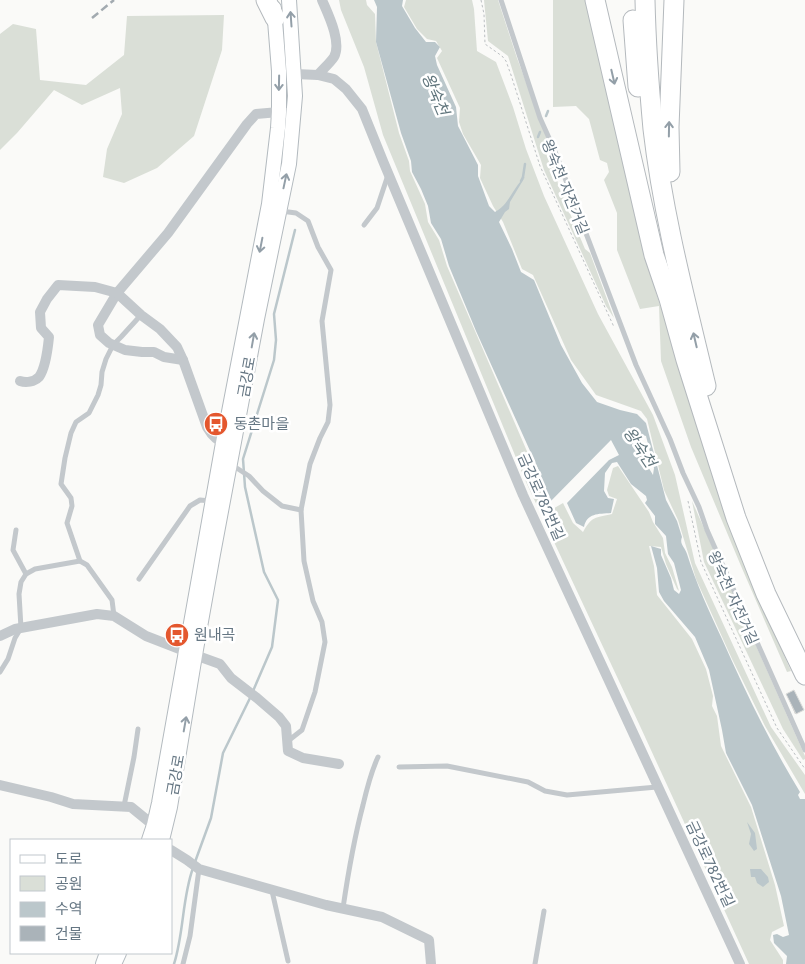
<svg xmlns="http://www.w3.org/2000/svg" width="805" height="964" viewBox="0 0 805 964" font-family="Jost,'Noto Sans KR',sans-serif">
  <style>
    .green { fill: #dadfd7 }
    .water { fill: #bbc7cb; fill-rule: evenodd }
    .shadow { fill: #0003 }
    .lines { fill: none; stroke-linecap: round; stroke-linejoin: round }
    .stream { stroke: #bbc7cb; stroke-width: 2.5 }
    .building { fill: #aab3b9; stroke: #dcdcda }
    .secondary-casing { stroke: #b3babf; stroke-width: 16 }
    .highway-casing { stroke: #b4b9bd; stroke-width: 21 }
    .path { stroke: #bbbfc2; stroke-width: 1; stroke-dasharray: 2.5 2.5; stroke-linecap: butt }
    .lane { stroke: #c3c8cc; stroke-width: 5 }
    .street { stroke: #c3c8cc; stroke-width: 10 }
    .secondary { stroke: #fff; stroke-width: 14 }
    .highway { stroke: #fff; stroke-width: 19 }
    .rail { stroke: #a2aab0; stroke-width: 2.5; stroke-dasharray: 8 4; stroke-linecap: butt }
    .oneway { stroke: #939fa8 }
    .labels { text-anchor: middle; stroke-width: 5; stroke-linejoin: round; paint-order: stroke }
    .street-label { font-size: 15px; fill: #657683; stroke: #fff }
    .poi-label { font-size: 15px; fill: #657683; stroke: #fff; text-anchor: start }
    .water-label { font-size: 16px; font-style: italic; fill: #60757c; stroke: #fff }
  </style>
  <rect width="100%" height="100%" fill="#fafaf8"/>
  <!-- green -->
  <g class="green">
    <path d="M339 0H366L367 5 375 14 376 42 399 133 409 161 410 171 425 204 428 222 439 240 447 266 542 486 540 501 543 507 541 509 544 514 563 503 573 523 583 532C592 516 595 518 612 514L617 499 609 496 607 490 613 468 618 466 649 512 653 522 663 538 665 553 672 567 679 591 677 589 666 564 661 547 649 546 654 566 657 595 692 639 706 669 713 696 712 706 717 716 721 746 751 807 775 885 784 926 772 932 770 940 783 960V964H749L640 726 526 482 383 135 364 67 341 10Z"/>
    <polygon points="406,0 472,0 474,9 477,51 496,62 513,107 526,149 544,196 598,314 653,415 675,475 695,563 771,727 805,775 805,794 765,726 732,659 696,579 678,520 664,490 647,419 641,411 596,395 571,360 533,275 522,269 503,222 493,206 480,178 481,165 463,134 459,122 460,108 437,58 442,51 436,41 427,39 417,29 404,7"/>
    <polygon points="484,0 498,0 517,58 555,160 558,185 585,249 590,253 614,318 606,306 544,170 508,56 488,41"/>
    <polygon points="553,0 591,0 627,153 656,293 760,600 791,671 787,672 741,566 691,447 661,361 659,306 640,309 617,250 617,213 604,180 609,172 607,163 600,160 589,119 576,106 553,107"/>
    <polygon points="224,15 222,50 194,136 157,168 124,183 103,177 107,149 122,114 120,88 82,105 54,90 17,133 0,150 0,34 13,24 36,29 40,80 86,85 124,55 127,16"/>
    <polygon points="692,501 805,756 805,759 803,760 783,729 704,562"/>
  </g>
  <!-- water -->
  <g class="water">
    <path d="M374 0H403L402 6 415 28 426 42H435L440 47 435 56 437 65 456 107 458 126 478 165V176L489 206 495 212C509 205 513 187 525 177L510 202 509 209 505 212 499 222 512 249 521 272 534 280 561 345 582 383 597 402 620 410 637 414 646 423 666 500 677 521 682 537C679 544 685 547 687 554 696 583 709 611 722 639 745 691 770 743 800 792L798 795 800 799H805V964H786L787 956 774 943 773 935 777 934 783 937 789 935 781 896 752 805 726 753 722 730 709 670 695 637 664 601 659 592 657 568 651 546 661 549V555L671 578 674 590 679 594 681 590 674 563 668 554 666 536 655 524V516L645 503 647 500 646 496 631 484 617 462 612 463 605 473 604 491 608 498 614 499 611 513C598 514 587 513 584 527L576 523 567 503 609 460 619 455 611 440 546 506 542 502 545 488 540 473 476 331 449 266 441 239 431 223 428 206 421 189 412 172 411 161 401 133 376 42 377 7ZM632 432 646 436 654 468 653 475 629 435Z"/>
    <polygon points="747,822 755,833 757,849 754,851 749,844 751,834"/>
    <polygon points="750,869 761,869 768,877 769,882 763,887 757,883 755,877 751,877"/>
  </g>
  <!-- shadow -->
  <polygon class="shadow" points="787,695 802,711 795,714"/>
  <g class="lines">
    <!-- stream -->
    <g class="stream">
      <polyline points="546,116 548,111"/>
      <polyline points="538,137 540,132"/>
      <polyline points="521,181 523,177 525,164"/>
      <polyline points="253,691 272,647 278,600 264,572 245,487 243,459 274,360 276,340 274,314 295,230"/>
      <polyline points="195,862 211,818 223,753 251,696"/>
      <path d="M174 964C184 933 182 898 193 868"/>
    </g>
  </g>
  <!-- building -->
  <polygon class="building" points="794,690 804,710 796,714 786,694"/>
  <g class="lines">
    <!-- secondary casing -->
    <g class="secondary-casing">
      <g id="secondary">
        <polyline points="149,840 154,825 159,803 223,443 269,204 278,128 279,112 279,71 274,8"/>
        <polyline points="162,840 170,807 195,655 213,554 257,319 289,164 295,96 289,0"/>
        <polyline points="103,964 107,953"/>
        <polyline points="114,964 119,953"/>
      </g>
    </g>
    <!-- highway casing -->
    <g class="highway-casing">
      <g id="highway">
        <polyline points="266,0 275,18"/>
        <polyline points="595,0 654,255 669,299 686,360 736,518 766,594 805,675"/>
        <path d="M645 0C646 43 649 86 653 129 663 216 686 302 706 386"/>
        <polyline points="633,20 638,87"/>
        <polyline points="670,172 669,127 674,0"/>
      </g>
    </g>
    <!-- path -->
    <g class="path">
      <polyline points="481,0 484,14 485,44 502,56 506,61 511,75 540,166 614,327"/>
      <polyline points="688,501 701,562 777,728 805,769"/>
    </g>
    <!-- lane -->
    <g class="lane">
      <polyline points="501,0 540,118 554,149 636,365 670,439 683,473 699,507 707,530 805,750"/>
      <polyline points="281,211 296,213 308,221 318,247 331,270 322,321 330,405 328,422 320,438 310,464 301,510 304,561 313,601 322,622 325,642 315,692 302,730 288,741"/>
      <polyline points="364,225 377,208 388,175"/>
      <polyline points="232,465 249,476 263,491 282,506 301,510"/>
      <polyline points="16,530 13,550 26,574"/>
      <polyline points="139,579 190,506 200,500 211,501"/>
      <polyline points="114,616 112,600 87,565 80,561 67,523 72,506 71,498 61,484 65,458 71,433 76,422 89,413 98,395 101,385 102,372 106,359 113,345 121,337 141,315"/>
      <polyline points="0,672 8,659 15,638 21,628 19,594 21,582 26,574 35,569 80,561"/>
      <polyline points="399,767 447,766 528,782 545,791 567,795 657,787"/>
      <polyline points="124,806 134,757 138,729"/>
      <polyline points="272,891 288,961"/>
      <path d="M343 908C348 874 354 839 363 805 367 788 371 772 378 757"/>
      <polyline points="183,964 190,936 199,869"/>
      <polyline points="535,964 544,911"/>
    </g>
    <!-- street -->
    <g class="street">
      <polyline points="295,74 318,75 334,79 346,89 362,109 383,161 523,495 740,964"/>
      <path d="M318 75C323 69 330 63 334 57 342 42 328 14 322 0"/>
      <polyline points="183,360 164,357 154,352 142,352 125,350 109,343 100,335 98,325 117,293 168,233 247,124 256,114 279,112 286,113"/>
      <path d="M20 381C26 383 34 382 39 377 45 369 48 347 49 337L41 328 40 312 47 299 58 285 95 287 117 293 141 315 160 329 177 347 183 360 207 427C212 436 218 442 228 445"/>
      <polyline points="0,636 15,629 97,614 114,616 146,636 195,655 220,664 231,678 257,698 279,717 286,726 288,751 303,758 339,764"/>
      <polyline points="0,785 51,797 73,804 131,807 158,829"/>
      <polyline points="171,850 187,860 199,869 326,905 382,917 429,940 431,964"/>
    </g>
    <!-- secondary -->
    <use href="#secondary" class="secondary"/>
    <!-- highway -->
    <use href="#highway" class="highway"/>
    <!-- rail -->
    <polyline class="rail" points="92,18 114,0"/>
  </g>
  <!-- one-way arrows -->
  <defs><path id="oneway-shaft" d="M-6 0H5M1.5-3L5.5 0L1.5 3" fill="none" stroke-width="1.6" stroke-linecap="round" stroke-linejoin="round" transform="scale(1.25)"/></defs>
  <g class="oneway">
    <use href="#oneway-shaft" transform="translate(291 19) rotate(-94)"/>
    <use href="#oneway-shaft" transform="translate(613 77) rotate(77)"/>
    <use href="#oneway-shaft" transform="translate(279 83) rotate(91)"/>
    <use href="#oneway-shaft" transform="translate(669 129) rotate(-89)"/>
    <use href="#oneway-shaft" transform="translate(285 181) rotate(-78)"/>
    <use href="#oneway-shaft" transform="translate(261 245) rotate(101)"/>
    <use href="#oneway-shaft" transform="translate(253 340) rotate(-80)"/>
    <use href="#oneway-shaft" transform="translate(695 340) rotate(-103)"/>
    <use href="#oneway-shaft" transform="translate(185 724) rotate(-80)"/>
  </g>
  <!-- icons -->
  <defs>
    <g id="bus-disc" transform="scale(1.25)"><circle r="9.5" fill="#e4572e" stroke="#fff"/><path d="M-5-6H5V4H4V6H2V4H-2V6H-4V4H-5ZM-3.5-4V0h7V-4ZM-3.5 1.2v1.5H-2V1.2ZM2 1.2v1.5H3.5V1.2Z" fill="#fff"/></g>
  </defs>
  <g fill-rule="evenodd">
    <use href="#bus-disc" x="216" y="424"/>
    <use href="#bus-disc" x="177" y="635"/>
  </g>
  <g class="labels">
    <!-- street labels -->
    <g class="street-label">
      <text transform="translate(565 187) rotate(68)" y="5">왕숙천 자전거길</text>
      <text transform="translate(247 377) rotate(-80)" y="5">금강로</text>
      <text transform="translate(541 497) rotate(66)" y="5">금강로782번길</text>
      <text transform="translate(733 598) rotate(66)" y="5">왕숙천 자전거길</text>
      <text transform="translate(176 775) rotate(-80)" y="5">금강로</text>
      <text transform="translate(710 864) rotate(65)" y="5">금강로782번길</text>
    </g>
    <!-- poi labels -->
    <g class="poi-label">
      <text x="234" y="429">동촌마을</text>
      <text x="194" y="640">원내곡</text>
    </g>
    <!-- water labels -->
    <g class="water-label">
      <text transform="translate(436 94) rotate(67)" y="6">왕숙천</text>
      <text transform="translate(640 447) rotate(56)" y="6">왕숙천</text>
    </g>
  </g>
  <!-- legend -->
  <rect x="10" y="839" width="162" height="115" fill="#ffffff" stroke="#c1c8cd"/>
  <rect x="20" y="855" width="25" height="8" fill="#ffffff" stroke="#c1c8cd"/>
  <text x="55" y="864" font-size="15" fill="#657683">도로</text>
  <rect x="20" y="876" width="25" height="15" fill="#dadfd7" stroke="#c1c8cd"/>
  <text x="55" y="889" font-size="15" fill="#657683">공원</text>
  <rect x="20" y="902" width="25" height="15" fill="#bbc7cb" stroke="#c1c8cd"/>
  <text x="55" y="914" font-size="15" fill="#657683">수역</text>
  <rect x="20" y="926" width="25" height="15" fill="#aab3b9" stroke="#c1c8cd"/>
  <text x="55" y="939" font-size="15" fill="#657683">건물</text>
</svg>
